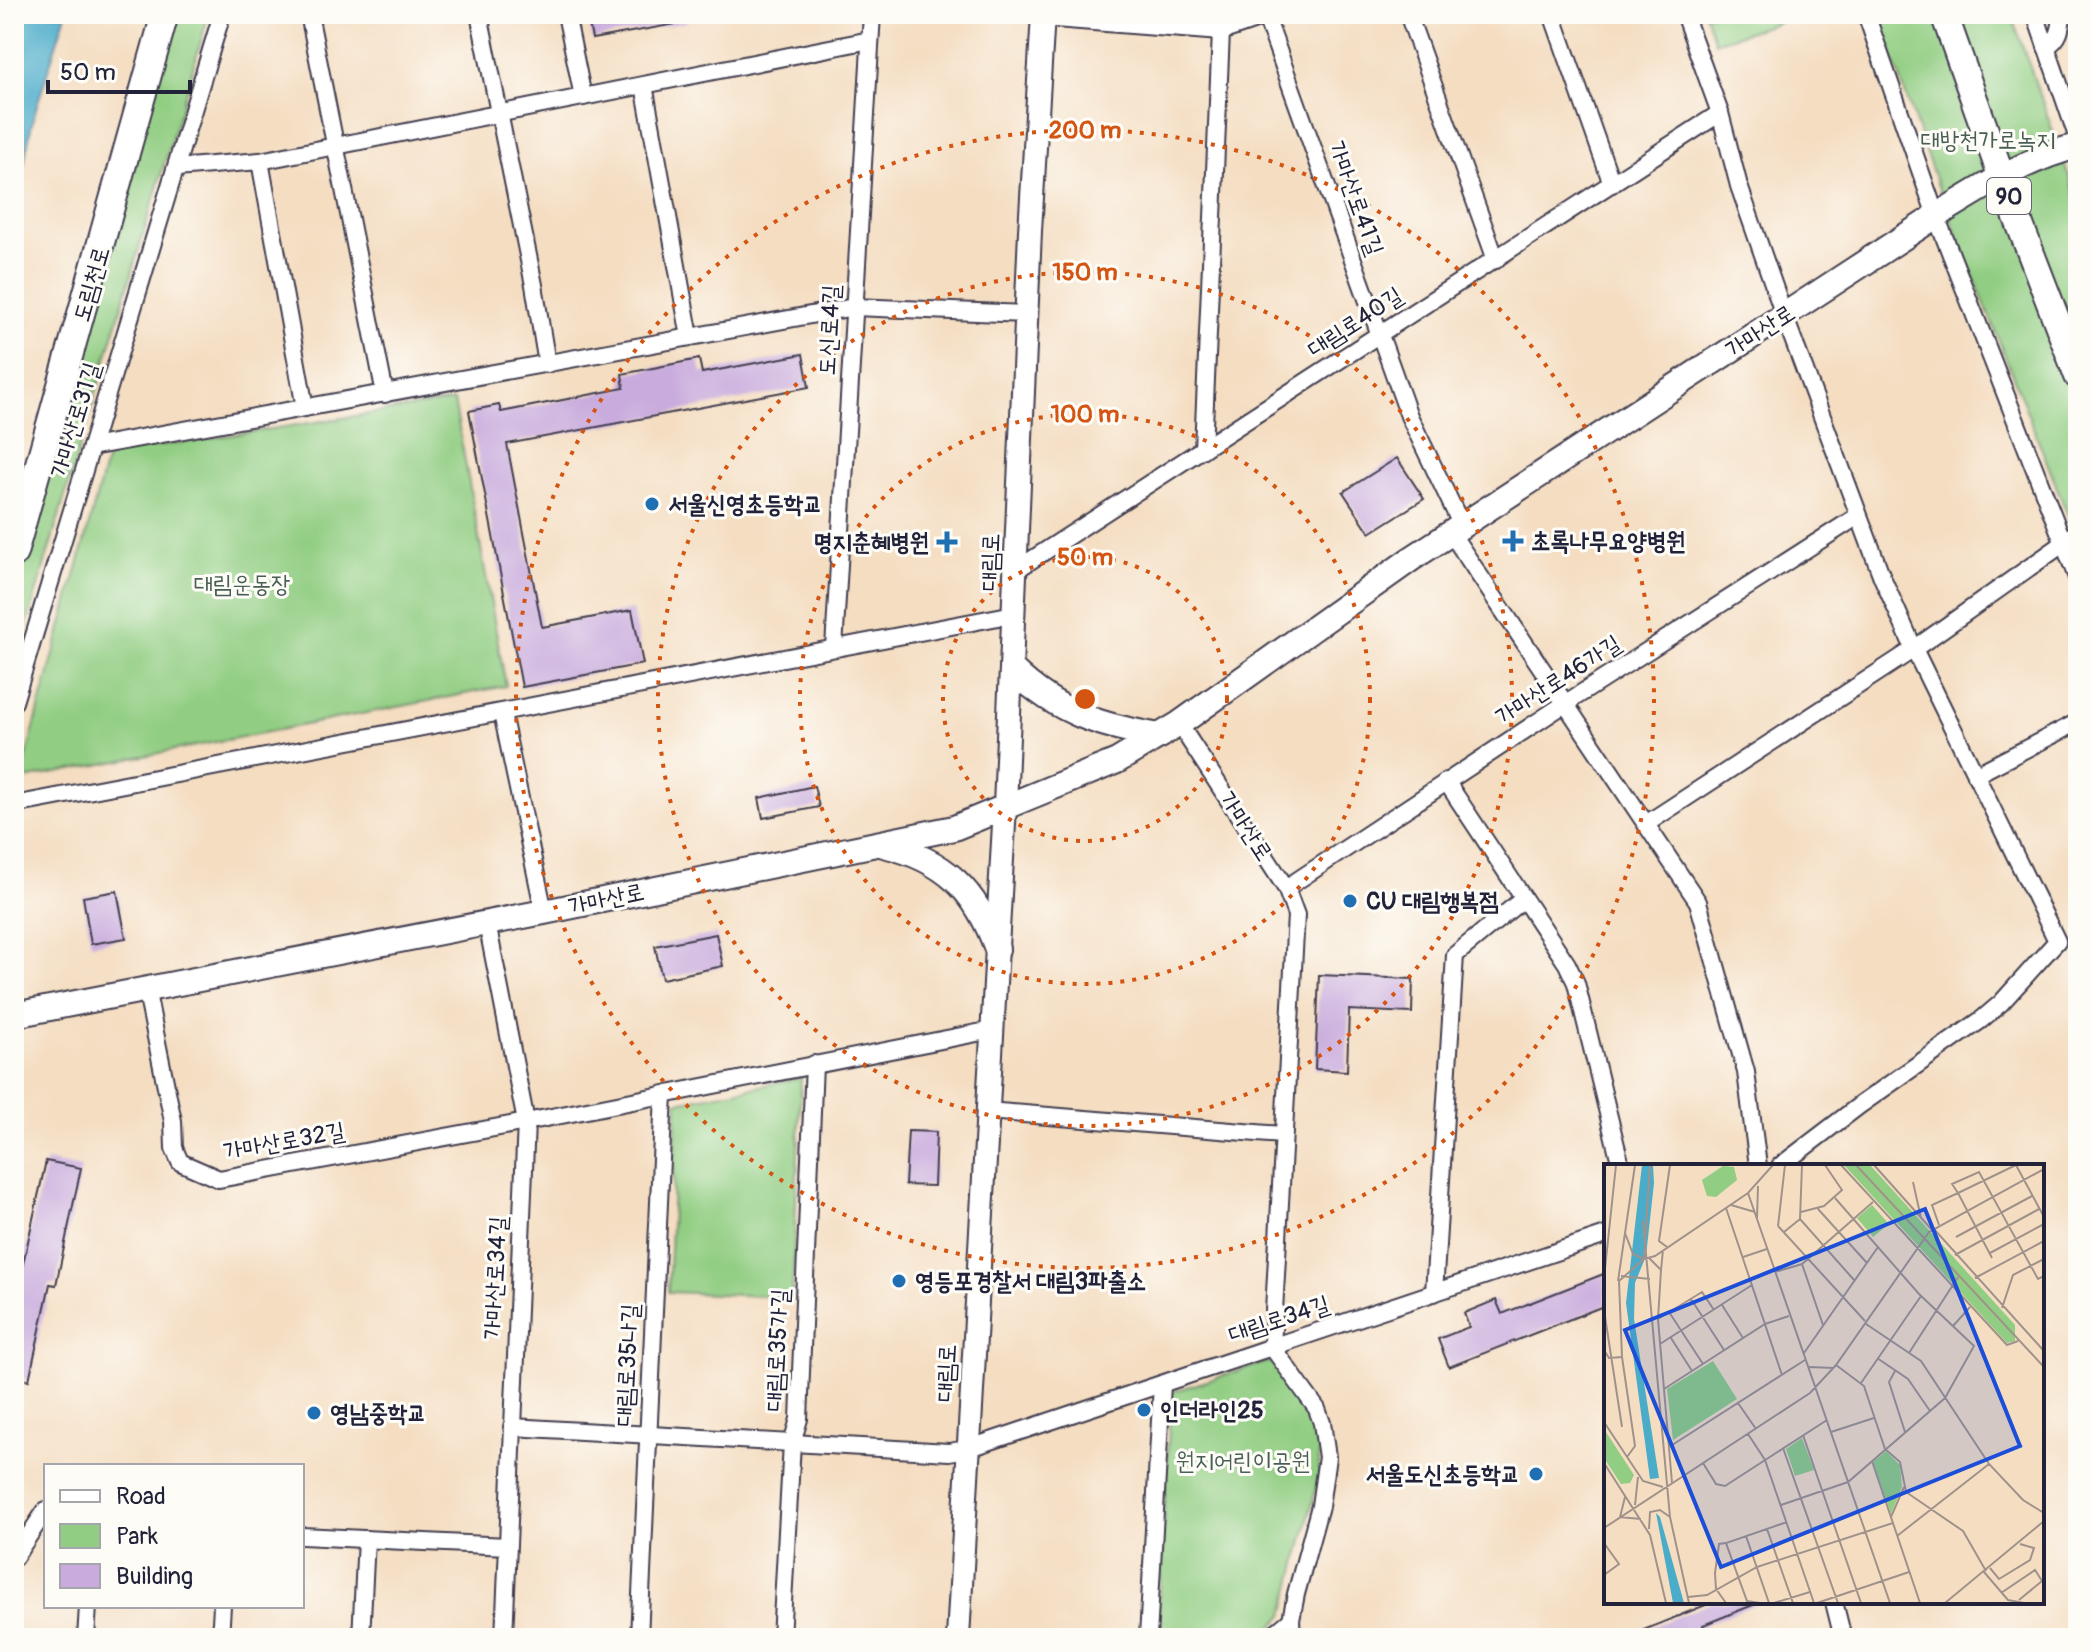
<svg xmlns="http://www.w3.org/2000/svg" width="2092" height="1652" viewBox="0 0 2092 1652" font-family="Pangolin,'Poor Story',sans-serif">
  <style>
    .green { fill: #91cd82; stroke: #5a785e; stroke-width: 2 }
    .water { fill: #4bacca; stroke: #366782; stroke-width: 2 }
    .building { fill: #c9acdd }
    .lines { fill: none; stroke-linecap: round; stroke-linejoin: round }
    .minor-casing { stroke: #423e4f; stroke-width: 20 }
    .tertiary-casing { stroke: #423e4f; stroke-width: 26 }
    .secondary-casing { stroke: #423e4f; stroke-width: 28 }
    .primary-casing { stroke: #423e4f; stroke-width: 30 }
    .minor { stroke: #fff; stroke-width: 16 }
    .tertiary { stroke: #fff; stroke-width: 22 }
    .secondary { stroke: #fff; stroke-width: 24 }
    .primary { stroke: #fff; stroke-width: 26 }
    .ring { fill: none; stroke: #d45411; stroke-width: 4; stroke-dasharray: 4 8 }
    .poi-dot { fill: #1f6fb2; stroke: #fdfcf7; stroke-width: 3 }
    .labels { text-anchor: middle; stroke-width: 6; stroke-linejoin: round; paint-order: stroke }
    .shield { fill: #fdfcf7; stroke: #646373; stroke-width: 2 }
    .shield-label { font-size: 22px; font-weight: bold; fill: #22223b }
    .park-label { font-size: 24px; fill: #495e54; stroke: #fdfcf7 }
    .street-label { font-size: 24px; fill: #22223b; stroke: #fdfcf7 }
    .poi-label { font-size: 24px; font-weight: bold; fill: #22223b; stroke: #fdfcf7; text-anchor: start }
    .inset-road { fill: none; stroke: #a0928b; stroke-width: 2 }
    .view { fill: #1d4ed8; fill-opacity: 0.15; stroke: #1d4ed8; stroke-width: 4 }
    .inset-edge { fill: none; stroke: #22223b; stroke-width: 4 }
    .centre { fill: #d45411; stroke: #fdfcf7; stroke-width: 4 }
    .ring-label { font-size: 24px; text-anchor: middle; font-weight: bold; fill: #d45411; stroke: #fdfcf7; stroke-width: 6; stroke-linejoin: round; paint-order: stroke }
  </style>
  <rect width="100%" height="100%" fill="#fdfcf7"/>
  <filter id="ink" filterUnits="userSpaceOnUse"><feTurbulence type="fractalNoise" baseFrequency=".0125" numOctaves="2"/><feDisplacementMap in="SourceGraphic" scale="16" xChannelSelector="R" yChannelSelector="G"/><feConvolveMatrix kernelMatrix="1 2 1 2 8 2 1 2 1" color-interpolation-filters="sRGB"/></filter>
  <filter id="wash" filterUnits="userSpaceOnUse"><feTurbulence type="fractalNoise" baseFrequency=".006" numOctaves="4" result="noise"/><feDisplacementMap in="SourceGraphic" scale="32" xChannelSelector="R" yChannelSelector="G"/><feGaussianBlur stdDeviation="1.8" result="paint"/><feColorMatrix in="noise" values="0 0 0 0 0 0 0 0 0 0 0 0 0 0 0 0 0 1.4 0 .05"/><feComposite in="paint" operator="in"/></filter>
  <g filter="url(#wash)">
    <rect width="100%" height="100%" fill="#f4ddc1"/>
    <!-- green -->
    <g class="green">
      <polygon points="177,14 209,14 14,667 14,580"/>
      <polygon points="1705,14 1806,14 1715,42"/>
      <polygon points="1878,14 2011,14 2078,202 2078,541 1934,176"/>
      <polygon points="454,401 506,686 20,780 108,454"/>
      <polygon points="801,1078 792,1297 668,1292 677,1102"/>
      <polygon points="1271,1361 1302,1393 1319,1432 1319,1477 1284,1615 1262,1638 1157,1638 1171,1392"/>
    </g>
    <!-- water -->
    <polygon class="water" points="16,14 66,14 33,118 14,213"/>
    <g id="blocks">
      <!-- building -->
      <g class="building">
        <polygon points="587,14 686,14 687,22 592,39"/>
        <polygon points="803,354 809,387 507,444 542,627 632,610 643,664 522,687 469,411 499,405 501,412 624,388 622,374 699,359 702,373"/>
        <polygon points="1397,458 1424,499 1370,533 1343,492"/>
        <polygon points="814,786 819,807 763,818 759,798"/>
        <polygon points="117,891 126,938 91,944 83,897"/>
        <polygon points="716,934 723,966 662,979 655,946"/>
        <polygon points="1319,975 1413,979 1412,1013 1349,1010 1347,1071 1315,1069"/>
        <polygon points="908,1131 936,1132 934,1186 905,1185"/>
        <polygon points="46,1161 81,1168 56,1285 50,1284 29,1380 14,1377 14,1276 20,1277"/>
        <polygon points="1606,1273 1606,1305 1449,1367 1438,1339 1469,1327 1464,1313 1496,1300 1502,1314"/>
        <polygon points="1713,1602 1758,1603 1703,1625 1709,1638 1624,1638"/>
      </g>
    </g>
  </g>
  <g filter="url(#ink)">
    <use href="#blocks" fill-opacity="0" stroke="#423e4f" stroke-width="2"/>
    <g class="lines">
      <!-- minor casing -->
      <g class="minor-casing">
        <g id="minor">
          <polyline points="309,14 385,394"/>
          <polyline points="479,14 534,285 547,364"/>
          <polyline points="566,14 583,97"/>
          <polyline points="1265,14 1409,416 1462,526"/>
          <polyline points="1408,14 1496,260"/>
          <polyline points="1552,14 1612,184"/>
          <polyline points="1684,14 1720,113 1739,186 1784,315 1882,577 1914,649 2057,941 2001,1003 1981,1020 1860,1105 1780,1166"/>
          <polyline points="1866,14 1936,216 2078,580"/>
          <polyline points="2035,14 2078,139"/>
          <polyline points="1042,18 1221,32 1273,14"/>
          <path d="M2046 47C2060 39 2061 29 2062 14"/>
          <polyline points="644,85 690,337"/>
          <polyline points="260,161 305,408"/>
          <polyline points="176,168 260,161 870,40"/>
          <polyline points="91,447 854,307 1026,314"/>
          <polyline points="1203,449 1221,32"/>
          <polyline points="1451,533 1698,902 1746,1072 1758,1166"/>
          <polyline points="1016,570 1720,113"/>
          <polyline points="834,648 872,14"/>
          <polyline points="14,702 222,14"/>
          <polyline points="502,713 544,912"/>
          <polyline points="1179,724 1286,888 1296,915 1272,1347 1317,1409 1322,1423 1327,1457 1320,1506 1296,1594 1291,1620 1292,1638"/>
          <polyline points="1975,775 2078,722"/>
          <polyline points="1446,781 1567,964 1576,983 1621,1166"/>
          <polyline points="14,805 1014,614"/>
          <polyline points="1646,824 1914,649 2064,543 2078,530"/>
          <polyline points="1286,888 1566,703 1858,516"/>
          <polyline points="487,923 526,1122 504,1638"/>
          <polyline points="146,988 173,1121 174,1148 180,1162 219,1179 526,1122 992,1030"/>
          <polyline points="987,1111 1282,1135"/>
          <polyline points="1434,1293 1455,955 1523,899"/>
          <polyline points="512,1427 949,1452 967,1449 1606,1235"/>
          <polyline points="302,1536 507,1546"/>
          <polyline points="14,1558 46,1510"/>
          <polyline points="1834,1602 1843,1638"/>
          <polyline points="86,1638 88,1606"/>
          <polyline points="220,1638 222,1606"/>
          <polyline points="361,1638 366,1539"/>
          <polyline points="639,1638 664,1094"/>
          <polyline points="781,1638 792,1443 799,1419 814,1064"/>
          <polyline points="1148,1638 1162,1384"/>
          <polyline points="1269,1638 1291,1620"/>
        </g>
      </g>
      <!-- tertiary casing -->
      <g class="tertiary-casing">
        <polyline id="tertiary" points="958,1638 1005,806 1030,231 1043,14"/>
      </g>
      <!-- secondary casing -->
      <g class="secondary-casing">
        <g id="secondary">
          <path d="M1012 669C1057 713 1100 726 1160 736"/>
          <path d="M884 845C945 860 976 890 997 949"/>
          <path d="M14 1015 544 912 954 828 1117 761 1179 724 1411 559 1936 216C1980 189 2027 158 2078 146"/>
        </g>
      </g>
      <!-- primary casing -->
      <g class="primary-casing">
        <g id="primary">
          <polyline points="1944,14 2002,178 2078,376"/>
          <polyline points="14,553 165,14"/>
        </g>
      </g>
      <!-- minor -->
      <use href="#minor" class="minor"/>
      <!-- tertiary -->
      <use href="#tertiary" class="tertiary"/>
      <!-- secondary -->
      <use href="#secondary" class="secondary"/>
      <!-- primary -->
      <use href="#primary" class="primary"/>
    </g>
  </g>
  <!-- distance rings -->
  <g class="ring">
    <circle cx="1085" cy="699" r="142"/>
    <circle cx="1085" cy="699" r="285"/>
    <circle cx="1085" cy="699" r="427"/>
    <circle cx="1085" cy="699" r="569"/>
  </g>
  <!-- markers -->
  <g class="poi-dot">
    <circle cx="652" cy="504" r="8"/>
    <path d="M1509 529h8v8h8v8h-8v8h-8v-8h-8v-8h8z"/>
    <path d="M943 530h8v8h8v8h-8v8h-8v-8h-8v-8h8z"/>
    <circle cx="1350" cy="901" r="8"/>
    <circle cx="899" cy="1281" r="8"/>
    <circle cx="1144" cy="1410" r="8"/>
    <circle cx="314" cy="1413" r="8"/>
    <circle cx="1536" cy="1474" r="8"/>
  </g>
  <g class="labels">
    <!-- shield labels -->
    <rect class="shield" x="1987" y="178" width="44" height="36" rx="6"/>
    <g class="shield-label">
      <text x="2009" y="204">90</text>
    </g>
    <!-- park labels -->
    <g class="park-label">
      <text x="1988" y="148">대방천가로녹지</text>
      <text x="242" y="592">대림운동장</text>
      <text x="1243" y="1469">원지어린이공원</text>
    </g>
    <!-- street labels -->
    <g class="street-label">
      <text transform="translate(1356 198) rotate(70)" y="8">가마산로41길</text>
      <text transform="translate(91 284) rotate(-74)" y="8">도림천로</text>
      <text transform="translate(1355 322) rotate(-33)" y="8">대림로40길</text>
      <text transform="translate(829 330) rotate(-87)" y="8">도신로4길</text>
      <text transform="translate(1760 331) rotate(-33)" y="8">가마산로</text>
      <text transform="translate(75 420) rotate(-73)" y="8">가마산로31길</text>
      <text transform="translate(990 562) rotate(-88)" y="8">대림로</text>
      <text transform="translate(1558 680) rotate(-33)" y="8">가마산로46가길</text>
      <text transform="translate(1246 826) rotate(57)" y="8">가마산로</text>
      <text transform="translate(606 899) rotate(-12)" y="8">가마산로</text>
      <text transform="translate(284 1141) rotate(-10)" y="8">가마산로32길</text>
      <text transform="translate(495 1278) rotate(-87)" y="8">가마산로34길</text>
      <text transform="translate(1279 1319) rotate(-18)" y="8">대림로34길</text>
      <text transform="translate(777 1350) rotate(-87)" y="8">대림로35가길</text>
      <text transform="translate(627 1365) rotate(-87)" y="8">대림로35나길</text>
      <text transform="translate(946 1373) rotate(-87)" y="8">대림로</text>
    </g>
    <!-- poi labels -->
    <g class="poi-label">
      <text x="668" y="512">서울신영초등학교</text>
      <text x="1531" y="549">초록나무요양병원</text>
      <text x="929" y="550" text-anchor="end">명지춘혜병원</text>
      <text x="1366" y="909">CU 대림행복점</text>
      <text x="915" y="1289">영등포경찰서 대림3파출소</text>
      <text x="1160" y="1418">인더라인25</text>
      <text x="330" y="1421">영남중학교</text>
      <text x="1520" y="1482" text-anchor="end">서울도신초등학교</text>
    </g>
  </g>
  <!-- overview -->
  <g transform="translate(1604 1164)">
    <rect width="440" height="440" fill="#f4ddc1"/>
    <path d="M240 1H266L411 161V177L403 179ZM119 2 130 3 133 16 112 33 103 32 98 16ZM268 41 285 60 269 73 253 54ZM109 197 133 235 69 276 63 225ZM0 265 30 311 26 319 17 320 0 294ZM198 274 210 306 191 312 182 285ZM282 287 296 301 298 323 287 350 269 298Z" fill="#91cd82"/>
    <path d="M38 1H49L50 19 42 92 31 119 30 155 55 314 46 315 22 139ZM52 349 56 353 80 439H69Z" fill="#4bacca"/>
    <path class="inset-road" d="M237 1 403 181 414 177M252 1 440 203M270 1 328 66M412 1 440 53M309 18 317 54M144 29 286 439M127 41 151 48M122 44 178 211M214 45 263 99M197 48 220 42 238 26 221 1M153 54 154 22M196 55 250 116M39 57 66 353 85 439M335 61 328 41 354 29 348 20 375 8 434 115 440 112M174 62 261 157M174 62 181 1M330 65 440 187M180 68 196 55 198 1M21 69 29 90 40 95 51 92 144 29 169 1M352 73 428 32M63 83 55 77 66 1M386 89 440 60M351 91 435 45M139 93 163 85M45 94 57 106 59 86M388 94 354 29 412 1M198 100 219 161M57 106 54 155 68 319M171 108 198 100 269 38M17 112 46 115M0 114 12 1M371 114 440 77M14 117 31 1M87 135 120 186M118 141 139 174M398 144 409 111 440 95M0 146 18 263M65 148 99 200M54 155 98 128 110 146M262 160 317 197 385 300 419 336 440 349M349 162 366 143M67 174 88 207M56 180 148 121M0 186 5 194 18 193 15 117 40 95 46 1M200 189 274 83M305 189 354 113M18 193 31 282 23 293M273 194 304 215 326 247M232 201 260 222 281 285 296 298 302 328 359 367 382 407M205 203 230 204M291 207 285 218 301 268M257 219 317 132M60 225 161 160 185 152M134 239 152 265M0 258 39 317 59 323M227 268 270 254M144 270 161 296 210 439M199 271 257 439M65 283 201 196M179 284 234 439M268 297 316 439M0 299 46 371 62 439M99 299 112 320 121 322 223 256M21 333 16 353 37 355M31 341 34 313M177 341 244 318 341 234 370 182 315 130 231 34M287 353 300 323M0 364 206 229 232 201 325 68 440 5M45 365 46 348 56 346 66 353M163 365 189 439M142 372 165 439M293 372 385 300M0 379 15 400 0 411M122 379 115 380 111 409 112 425 122 439M386 404 395 415 426 396 430 384 416 380M380 408 404 436 420 439M397 429 431 406 438 417 415 436M84 433 103 431 153 403 289 359M156 439 143 437 122 379 183 358M170 439 206 428M213 439 305 408M341 439 440 357"/>
    <path class="view" d="M321 45 416 282 117 403 21 166Z"/>
    <rect width="440" height="440" class="inset-edge"/>
  </g>
  <circle cx="1085" cy="699" r="12" class="centre"/>
  <g class="ring-label">
    <text x="1085" y="138">200 m</text>
    <text x="1085" y="280">150 m</text>
    <text x="1085" y="422">100 m</text>
    <text x="1085" y="565">50 m</text>
  </g>
  <!-- margin -->
  <rect width="2092" height="1652" fill="none" stroke="#fdfcf7" stroke-width="48"/>
  <!-- legend -->
  <rect x="44" y="1464" width="260" height="144" fill="#fdfcf7" stroke="#a5a5ac" stroke-width="2"/>
  <rect x="60" y="1490" width="40" height="12" fill="#ffffff" stroke="#a5a5ac" stroke-width="2"/>
  <text x="116" y="1504" font-size="24" fill="#22223b">Road</text>
  <rect x="60" y="1524" width="40" height="24" fill="#91cd82" stroke="#a5a5ac" stroke-width="2"/>
  <text x="116" y="1544" font-size="24" fill="#22223b">Park</text>
  <rect x="60" y="1564" width="40" height="24" fill="#c9acdd" stroke="#a5a5ac" stroke-width="2"/>
  <text x="116" y="1584" font-size="24" fill="#22223b">Building</text>
  <!-- scale -->
  <path d="M48 80v12h142v-12" fill="none" stroke="#22223b" stroke-width="4"/>
  <text x="60" y="80" font-size="24" fill="#22223b" stroke="#fdfcf7" stroke-width="6" paint-order="stroke">50 m</text>
</svg>
